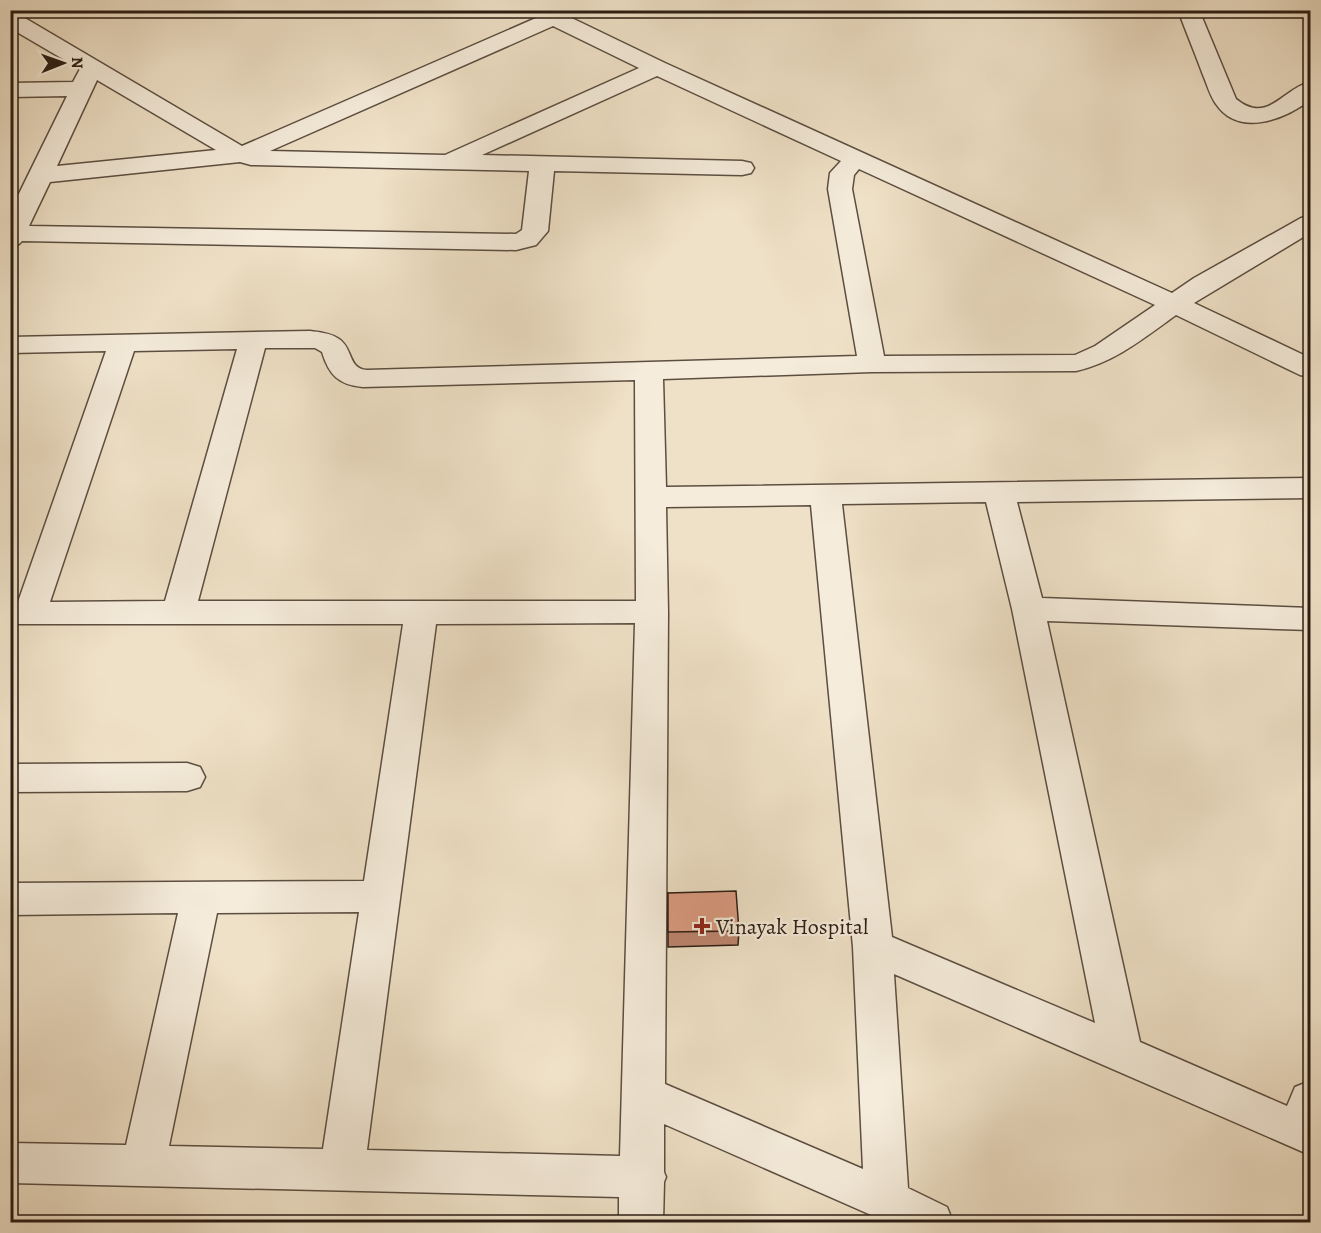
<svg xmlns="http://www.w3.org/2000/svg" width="1321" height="1233" viewBox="0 0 1321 1233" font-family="Alegreya,serif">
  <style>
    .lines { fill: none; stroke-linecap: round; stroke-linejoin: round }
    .street-casing { stroke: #5c4e41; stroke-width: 3 }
    .street { fill: #f5ecdb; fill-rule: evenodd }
    .wall { fill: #bd856f; stroke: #2b1d14; stroke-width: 1.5 }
    .building { fill: #dc9b81; stroke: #2b1d14; stroke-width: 1.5 }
    .poi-dot { fill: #8f2418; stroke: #f5ecdb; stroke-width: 2 }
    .labels { text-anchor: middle; stroke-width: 4.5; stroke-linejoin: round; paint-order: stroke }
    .poi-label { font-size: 22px; fill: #2b1d14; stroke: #f5ecdb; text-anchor: start }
  </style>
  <rect width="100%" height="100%" fill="#efe1c7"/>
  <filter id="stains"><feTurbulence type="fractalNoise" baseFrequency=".00333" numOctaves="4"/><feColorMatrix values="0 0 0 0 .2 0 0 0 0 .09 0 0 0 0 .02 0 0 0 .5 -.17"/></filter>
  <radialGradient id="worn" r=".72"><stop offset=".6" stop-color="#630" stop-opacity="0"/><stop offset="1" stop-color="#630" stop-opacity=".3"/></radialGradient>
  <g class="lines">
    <!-- street casing -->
    <g class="street-casing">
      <g id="street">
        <path d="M527 10H555L665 63 1172 293 1194 278 1301 218 1310 216V233L1194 303 1310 358V377L1300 375 1176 315C1144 338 1115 362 1076 371L872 372 663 379 666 487 1310 478V498L1017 502 1042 598 1310 608V630L1047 621 1140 1042 1287 1106 1295 1087 1310 1081V1155L894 974 908 1188 947 1207 953 1222H887L664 1124V1172L666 1177 664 1182 663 1222H619V1197L10 1183V1143L126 1145 178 913 10 915V883L364 881 403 624H10V602H18L106 351 10 353V337L310 331C319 332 331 333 339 339 353 348 348 369 367 370L857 356 828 189 830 173 841 161 657 76 482 155 742 161 751 163 754 168 751 173 742 175 554 171 548 231 536 245 516 250 22 241 19 244 10 247V212L67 96 10 97V83L73 82 80 69 10 28V13L18 14 242 146 536 18ZM553 26 639 68 445 155 270 151ZM97 80 216 150 57 166ZM240 162 251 165 529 171 522 230 516 234 29 226 50 182ZM859 169 1155 305 1095 346 1075 355 884 356 852 189 854 175ZM265 348H315L322 352C329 375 339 385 363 387L635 380 636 601H198ZM237 349 165 601 50 602 134 351ZM986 502 1012 609 1095 1023 892 937 842 504ZM811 505 853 947 863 1169 665 1084 668 612 666 507ZM635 623 620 1156 367 1150 436 624ZM359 912 323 1149 169 1146 217 913Z"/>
        <path d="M1178 10H1199L1236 99C1268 125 1282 89 1310 82V100C1285 119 1239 138 1216 104 1210 96 1207 84 1203 75 1195 53 1186 32 1178 10Z"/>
        <polygon points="187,763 200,767 205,777 200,787 187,791 10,792 10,764"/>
      </g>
    </g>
    <!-- street -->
    <use href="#street" class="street"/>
  </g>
  <!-- wall -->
  <polygon class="wall" points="668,893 739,931 738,945 668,947"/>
  <!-- building -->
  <polygon class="building" points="736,891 739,931 668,932 668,893"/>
  <!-- markers -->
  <path class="poi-dot" d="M699 917h6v6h6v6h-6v6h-6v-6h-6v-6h6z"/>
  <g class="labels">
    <!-- poi labels -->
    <g class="poi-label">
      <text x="716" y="934">Vinayak Hospital</text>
    </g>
  </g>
  <!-- margin -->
  <rect width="1321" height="1233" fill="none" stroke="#efe1c7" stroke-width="36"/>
  <rect x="12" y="12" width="1297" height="1209" fill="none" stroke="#2b1d14" stroke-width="3"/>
  <rect x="18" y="18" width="1285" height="1197" fill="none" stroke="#2b1d14" stroke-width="1.5"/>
  <!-- north arrow -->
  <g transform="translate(63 63) rotate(89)" stroke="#f5ecdb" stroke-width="4.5" paint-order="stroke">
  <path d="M0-4.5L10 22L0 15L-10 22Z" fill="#2b1d14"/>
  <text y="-9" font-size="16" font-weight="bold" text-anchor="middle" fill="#2b1d14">N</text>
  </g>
  <rect width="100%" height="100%" filter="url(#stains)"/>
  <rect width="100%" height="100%" fill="url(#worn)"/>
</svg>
